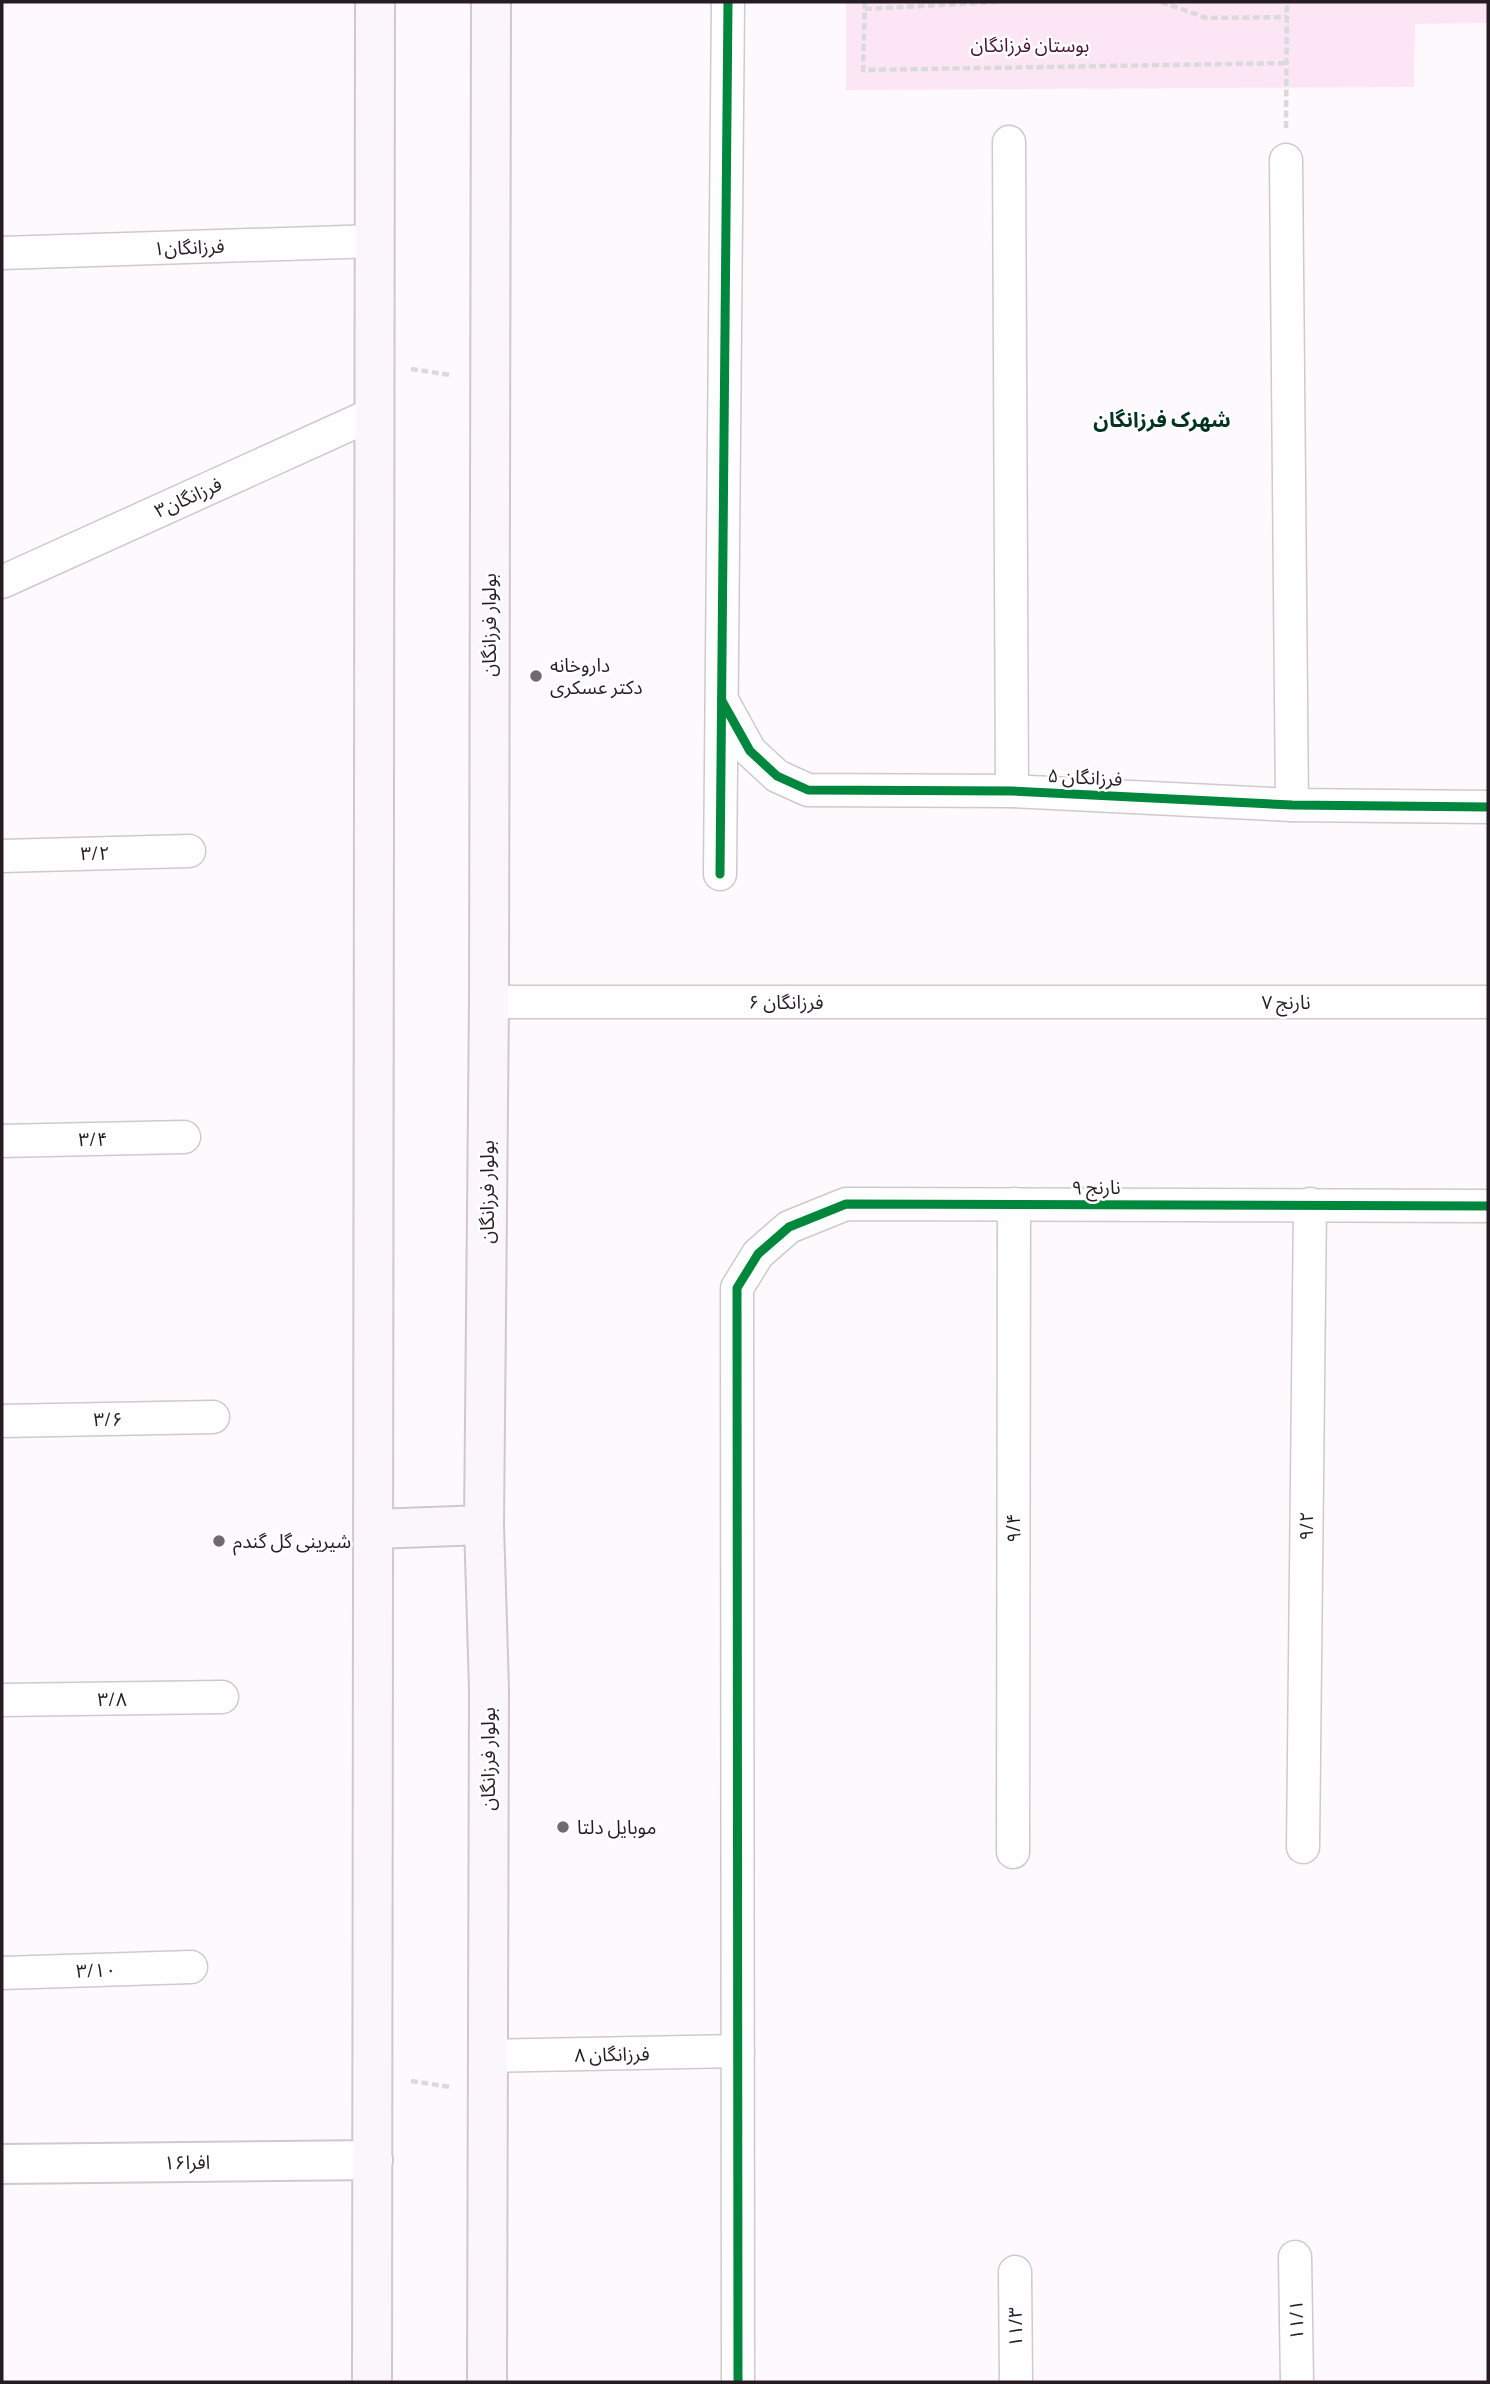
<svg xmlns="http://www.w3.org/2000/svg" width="1490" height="2384" viewBox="0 0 1490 2384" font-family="Barlow,'Noto Sans Arabic',sans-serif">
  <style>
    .green { fill: #fce6f5 }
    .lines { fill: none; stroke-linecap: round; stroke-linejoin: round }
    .minor-casing { stroke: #cfc9cd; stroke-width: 35 }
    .tertiary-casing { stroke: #cfc9cd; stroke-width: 42 }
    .secondary-casing { stroke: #cfc9cd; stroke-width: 42 }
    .path { stroke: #dbdadb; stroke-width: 4.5; stroke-dasharray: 7 3.5; stroke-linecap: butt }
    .minor { stroke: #fffeff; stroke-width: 32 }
    .tertiary { stroke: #fffeff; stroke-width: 38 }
    .secondary { stroke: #faf6f9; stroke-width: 38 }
    .cycleway-casing { stroke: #fff; stroke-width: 13 }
    .cycleway { stroke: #00873e; stroke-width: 9 }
    .poi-dot { fill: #726970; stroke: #fff; stroke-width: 2.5 }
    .labels { text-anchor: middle; stroke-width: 5; stroke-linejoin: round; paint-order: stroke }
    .park-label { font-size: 19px; fill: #48113d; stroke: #fff }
    .street-label { font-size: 19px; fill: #271c24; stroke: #fff }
    .poi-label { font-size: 19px; fill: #271c24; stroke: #fff; text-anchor: start }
    .neighbourhood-label { font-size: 21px; font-weight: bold; fill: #033320; stroke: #fff }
  </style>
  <rect width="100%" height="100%" fill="#fdf9fc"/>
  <!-- green -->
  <polygon class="green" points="846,2 1488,2 1488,23 1415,24 1414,87 846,90"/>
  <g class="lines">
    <!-- minor casing -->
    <g class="minor-casing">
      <g id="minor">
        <polyline points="1009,142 1012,791"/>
        <polyline points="1286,160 1292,805"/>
        <polyline points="2,253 375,241"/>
        <polyline points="2,582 375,413"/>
        <polyline points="723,702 750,751 777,776 808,790 1012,791 1292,805 1488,807"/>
        <polyline points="2,856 189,851"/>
        <polyline points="720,874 728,2"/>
        <polyline points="489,1002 1488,1002"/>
        <polyline points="2,1141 184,1137"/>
        <polyline points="2,1421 213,1417"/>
        <polyline points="2,1700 222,1697"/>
        <polyline points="1303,1847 1310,1204"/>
        <polyline points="1013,1852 1014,1204"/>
        <polyline points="2,1973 191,1967"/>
        <polyline points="487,2056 738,2051"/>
        <polyline points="1295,2257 1297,2382"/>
        <polyline points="1015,2272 1016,2382"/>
        <polyline points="738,2382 737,1288 758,1254 789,1227 846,1204 1488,1206"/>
      </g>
    </g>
    <!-- tertiary casing -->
    <g class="tertiary-casing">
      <polyline id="tertiary" points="2,2164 373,2160"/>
    </g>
    <!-- secondary casing -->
    <g class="secondary-casing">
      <g id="secondary">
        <polyline points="374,1529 484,1525"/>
        <polyline points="372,2382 375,2"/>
        <polyline points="487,2382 489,1689 484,1525 489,1002 491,2"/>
      </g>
    </g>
    <!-- path -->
    <g class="path">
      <polyline points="865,2 863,70 1287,63"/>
      <polyline points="1161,2 1207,18 1287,17"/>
      <polyline points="865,9 996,2"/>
      <polyline points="1286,128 1287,2"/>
      <polyline points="411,369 451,375"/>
      <polyline points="411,2081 451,2087"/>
    </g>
    <!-- minor -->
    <use href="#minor" class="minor"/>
    <!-- tertiary -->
    <use href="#tertiary" class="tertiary"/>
    <!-- secondary -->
    <use href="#secondary" class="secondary"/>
    <!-- cycleway casing -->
    <g class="cycleway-casing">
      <g id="cycleway">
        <polyline points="722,701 750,751 777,776 808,790 1012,791 1292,805 1488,807"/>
        <polyline points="720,874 728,2"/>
        <polyline points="738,2382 737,1288 758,1254 789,1227 846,1204 1488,1206"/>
      </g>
    </g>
    <!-- cycleway -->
    <use href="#cycleway" class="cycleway"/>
  </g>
  <!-- markers -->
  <g class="poi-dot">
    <circle cx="536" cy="676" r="7"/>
    <circle cx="219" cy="1541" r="7"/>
    <circle cx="563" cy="1827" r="7"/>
  </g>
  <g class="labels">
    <!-- park labels -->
    <g class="park-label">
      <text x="1030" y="52">بوستان فرزانگان</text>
    </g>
    <!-- street labels -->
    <g class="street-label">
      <text transform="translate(189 247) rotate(-2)" y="7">فرزانگان۱</text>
      <text transform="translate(188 497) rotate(-24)" y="7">فرزانگان۳</text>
      <text transform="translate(489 625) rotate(-90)" y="7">بولوار فرزانگان</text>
      <text transform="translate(1085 777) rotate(3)" y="7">فرزانگان ۵</text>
      <text transform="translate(95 853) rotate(-1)" y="7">۳/۲</text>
      <text x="786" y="1009">فرزانگان ۶</text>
      <text x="1286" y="1009">نارنج ۷</text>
      <text transform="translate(93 1139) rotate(-1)" y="7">۳/۴</text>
      <text x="1096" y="1194">نارنج ۹</text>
      <text transform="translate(487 1192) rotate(-90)" y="7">بولوار فرزانگان</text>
      <text transform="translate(108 1419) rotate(-1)" y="7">۳/۶</text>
      <text transform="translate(1306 1526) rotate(-89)" y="7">۹/۲</text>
      <text transform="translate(1013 1528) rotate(-90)" y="7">۹/۴</text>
      <text transform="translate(112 1699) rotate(-1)" y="7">۳/۸</text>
      <text transform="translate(488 1759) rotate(-90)" y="7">بولوار فرزانگان</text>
      <text transform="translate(96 1970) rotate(-2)" y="7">۳/۱۰</text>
      <text transform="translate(612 2054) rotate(-1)" y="7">فرزانگان ۸</text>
      <text transform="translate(187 2162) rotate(-1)" y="7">۱۶افرا</text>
      <text transform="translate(1296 2320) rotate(-91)" y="7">۱۱/۱</text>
      <text transform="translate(1015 2327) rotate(-91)" y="7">۱۱/۳</text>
    </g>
    <!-- poi labels -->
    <g class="poi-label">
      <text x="550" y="672">داروخانه<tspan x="550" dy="22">دکتر عسکری</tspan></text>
      <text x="233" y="1548">شیرینی گل گندم</text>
      <text x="577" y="1834">موبایل دلتا</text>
    </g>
    <!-- neighbourhood labels -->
    <g class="neighbourhood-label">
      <text x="1162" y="427">شهرک فرزانگان</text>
    </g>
  </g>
  <!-- border -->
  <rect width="1490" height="2384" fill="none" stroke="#271c24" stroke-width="7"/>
</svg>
